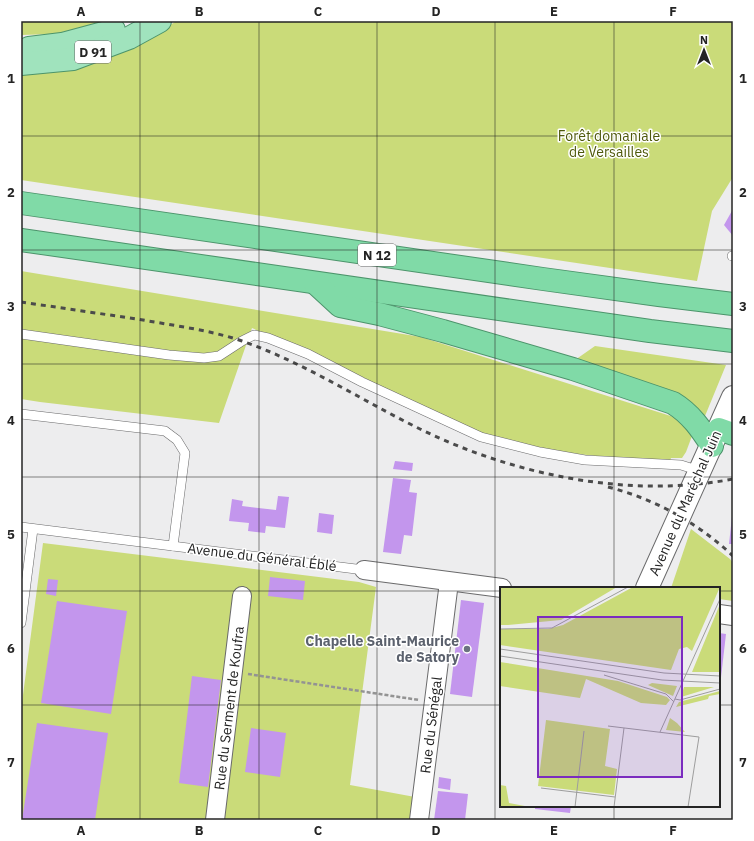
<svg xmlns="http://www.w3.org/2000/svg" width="754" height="841" viewBox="0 0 754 841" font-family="'IBM Plex Sans',sans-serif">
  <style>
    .green { fill: #cadb79 }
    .building { fill: #c396ed }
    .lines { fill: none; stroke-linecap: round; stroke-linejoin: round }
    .service-casing { stroke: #6a6a6b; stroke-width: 10 }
    .minor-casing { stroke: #6a6a6b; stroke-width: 20 }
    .tertiary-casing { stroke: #6a6a6b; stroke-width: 24 }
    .primary-casing { stroke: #4c946b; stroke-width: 24 }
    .trunk-casing { stroke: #4c946b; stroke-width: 24 }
    .path { stroke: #939393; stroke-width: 2.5; stroke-dasharray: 4 2; stroke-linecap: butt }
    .service { stroke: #fff; stroke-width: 9 }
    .minor { stroke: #fff; stroke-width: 18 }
    .tertiary { stroke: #fff; stroke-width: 22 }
    .primary { stroke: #a0e3bd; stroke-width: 22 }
    .trunk { stroke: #80daa7; stroke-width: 22 }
    .rail { stroke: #4b4b4b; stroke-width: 3; stroke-dasharray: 5 5; stroke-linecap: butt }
    .grid { fill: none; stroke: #242424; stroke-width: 1; stroke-opacity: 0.55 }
    .worship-dot { fill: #6b7280; stroke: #fff; stroke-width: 1.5 }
    .labels { text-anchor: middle; stroke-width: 3; stroke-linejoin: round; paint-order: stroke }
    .shield { fill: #fff; stroke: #666; stroke-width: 1 }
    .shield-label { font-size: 13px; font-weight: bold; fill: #242424 }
    .park-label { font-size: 14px; fill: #4f590b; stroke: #fff }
    .street-label { font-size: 14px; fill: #242424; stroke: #fff }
    .worship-label { font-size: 14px; font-weight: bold; fill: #5b616d; stroke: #fff; text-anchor: end }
    .inset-road { fill: none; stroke: #9d9d9d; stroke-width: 1 }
    .view { fill: #7b2cbf; fill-opacity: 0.15; stroke: #7b2cbf; stroke-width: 2 }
    .inset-edge { fill: none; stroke: #242424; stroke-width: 2 }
    .neatline { fill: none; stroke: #242424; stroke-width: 1.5 }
    .grid-label { font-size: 13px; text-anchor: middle; font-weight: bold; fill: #242424 }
  </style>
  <rect width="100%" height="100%" fill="#ededee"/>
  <!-- green -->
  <g class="green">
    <polygon points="21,21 106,21 55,34 21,35"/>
    <polygon points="177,21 733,21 733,177 712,211 697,281 21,180 21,63 131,46"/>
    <polygon points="21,271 421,337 677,418 686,426 692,436 686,452 682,458 671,458 669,464 542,450 481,433 402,398 252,328 219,423 40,402 21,399"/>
    <polygon points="595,346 726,365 705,416 694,406 575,360"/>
    <polygon points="691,529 730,559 733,563 733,601 719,599 719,588 671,588"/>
    <polygon points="43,543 359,582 376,587 350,785 415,797 412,820 21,820 21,710"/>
  </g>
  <!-- building -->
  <g class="building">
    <polygon points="733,209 733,236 724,225"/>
    <polygon points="395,461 413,463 412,471 393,469"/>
    <polygon points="393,478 411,480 409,492 417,493 412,536 404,535 401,554 383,552"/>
    <polygon points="278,496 289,497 285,528 266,526 265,533 248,531 249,523 229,521 232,499 243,501 242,506 276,510"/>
    <polygon points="319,513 334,515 332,534 317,532"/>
    <polygon points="732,517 733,517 733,544 729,544"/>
    <polygon points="270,577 305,581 303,600 268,596"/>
    <polygon points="48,579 58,580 56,596 46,594"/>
    <polygon points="461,600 484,603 472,697 450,694"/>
    <polygon points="57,601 127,611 111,714 41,703"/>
    <polygon points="719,633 726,634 720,686 719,686"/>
    <polygon points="192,676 221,680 208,787 179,783"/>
    <polygon points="37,723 108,733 95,820 22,820"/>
    <polygon points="251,728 286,733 280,777 245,772"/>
    <polygon points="439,777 451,779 450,790 438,788"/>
    <polygon points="438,791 468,794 465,820 434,820"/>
    <polygon points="535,806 571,806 570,813 535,809"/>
  </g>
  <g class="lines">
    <!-- service casing -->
    <g class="service-casing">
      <g id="service">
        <polyline points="732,256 733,256"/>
        <polyline points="21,334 169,355 204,358 219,356 242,341 254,335 268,338 308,354 362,382 481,437 540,452 585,460 681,465 700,471"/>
        <polyline points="21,414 165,431 177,440 185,453 173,546"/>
        <polyline points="21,527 364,570"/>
        <polyline points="21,623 33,529"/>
      </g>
    </g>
    <!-- minor casing -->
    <g class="minor-casing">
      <g id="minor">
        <polyline points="364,570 502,588"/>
        <polyline points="719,614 733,616"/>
        <polyline points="215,820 242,596"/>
        <polyline points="419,820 449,582"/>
      </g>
    </g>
    <!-- tertiary casing -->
    <g class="tertiary-casing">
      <polyline id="tertiary" points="647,588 733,397"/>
    </g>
    <!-- primary casing -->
    <g class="primary-casing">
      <g id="primary">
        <polyline points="29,48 62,44 114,30"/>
        <polyline points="21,64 73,59 129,38 160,21"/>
      </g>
    </g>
    <!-- trunk casing -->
    <g class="trunk-casing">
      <g id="trunk">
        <polyline points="21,203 543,279 659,295 733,304"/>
        <polyline points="21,240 650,331 733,341"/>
        <path d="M315 283 340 306 379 314 443 331 573 369 673 403C691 414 701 429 712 446"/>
        <polyline points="719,429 733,434"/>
      </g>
    </g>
    <!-- path -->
    <polyline class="path" points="248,674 419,700"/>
    <!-- service -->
    <use href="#service" class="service"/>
    <!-- minor -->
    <use href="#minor" class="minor"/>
    <!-- tertiary -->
    <use href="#tertiary" class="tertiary"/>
    <!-- primary -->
    <use href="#primary" class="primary"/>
    <!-- trunk -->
    <use href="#trunk" class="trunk"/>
    <!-- rail -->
    <g class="rail">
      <path d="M21 302C62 308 103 314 143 320 176 326 210 330 242 341 305 363 361 400 420 429 514 475 629 499 733 479"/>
      <path d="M608 487C655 499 698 523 733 556"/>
    </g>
  </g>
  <!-- grid -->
  <path class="grid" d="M140 21V820M259 21V820M377 21V820M495 21V820M614 21V588M21 136H733M21 250H733M21 364H733M21 477H733M21 591H501M719 591H733M21 705H501M719 705H733M614 806V820"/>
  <!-- markers -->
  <circle class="worship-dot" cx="467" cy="649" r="4"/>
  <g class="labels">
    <!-- shield labels -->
    <g class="shield">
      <rect x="75" y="41" width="36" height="22" rx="3"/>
      <rect x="358" y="244" width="38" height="22" rx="3"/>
    </g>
    <g class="shield-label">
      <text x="93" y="57">D 91</text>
      <text x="377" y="260">N 12</text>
    </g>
    <!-- park labels -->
    <g class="park-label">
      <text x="609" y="141">Forêt domaniale<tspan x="609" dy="16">de Versailles</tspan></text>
    </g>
    <!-- street labels -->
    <g class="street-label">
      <text transform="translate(685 503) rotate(-66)" y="5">Avenue du Maréchal Juin</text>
      <text transform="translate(262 557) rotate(7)" y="5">Avenue du Général Éblé</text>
      <text transform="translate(229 708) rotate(-83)" y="5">Rue du Serment de Koufra</text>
      <text transform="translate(431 725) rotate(-83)" y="5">Rue du Sénégal</text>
    </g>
    <!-- worship labels -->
    <g class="worship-label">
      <text x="459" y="646">Chapelle Saint-Maurice<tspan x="459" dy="16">de Satory</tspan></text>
    </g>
  </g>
  <!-- overview -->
  <g transform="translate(500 587)">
    <rect width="220" height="220" fill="#ededee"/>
    <path d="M0 0H117L61 33 8 38H0ZM133 0H220L192 64 187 60 179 62 171 83 0 58V42H48L63 38ZM220 17V85H192ZM0 75 118 94 167 110 170 113 166 118 141 116 86 92 80 111 0 99ZM152 96 177 99 173 109 148 98ZM184 100H214L181 110ZM220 104V107L209 109 208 112 176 120 179 115ZM170 131 177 136 185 145 166 143ZM46 133 110 142 105 179 117 182 114 208 38 199ZM0 198 6 199 9 216 30 220H0Z" fill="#cadb79"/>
    <path class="inset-road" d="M0 42 52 41 128 0M0 62 164 86 220 89M0 69 162 93 220 96M104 88 166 107 174 115M175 112 180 113 220 102M108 139 199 150 188 220M160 145 220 12M41 201 115 210M75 220 84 144M114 220 124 141"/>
    <path class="view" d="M38 30H182V190H38Z"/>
    <rect width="220" height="220" class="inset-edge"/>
  </g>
  <!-- border -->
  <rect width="754" height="841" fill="none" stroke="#ffffff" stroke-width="44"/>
  <!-- north arrow -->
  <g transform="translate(704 50)" stroke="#ffffff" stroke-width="3" paint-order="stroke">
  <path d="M0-3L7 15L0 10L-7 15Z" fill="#242424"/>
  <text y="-6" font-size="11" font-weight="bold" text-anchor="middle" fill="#242424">N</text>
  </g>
  <rect x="22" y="22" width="710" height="797" class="neatline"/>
  <g class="grid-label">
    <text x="81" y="16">A</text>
    <text x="199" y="16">B</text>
    <text x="318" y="16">C</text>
    <text x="436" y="16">D</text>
    <text x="554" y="16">E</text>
    <text x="673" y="16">F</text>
    <text x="11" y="83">1</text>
    <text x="743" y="83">1</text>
    <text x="11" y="197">2</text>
    <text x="743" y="197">2</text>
    <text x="11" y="311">3</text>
    <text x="743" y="311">3</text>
    <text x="11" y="425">4</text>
    <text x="743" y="425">4</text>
    <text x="11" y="539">5</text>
    <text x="743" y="539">5</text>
    <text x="11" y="653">6</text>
    <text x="743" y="653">6</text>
    <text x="11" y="767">7</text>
    <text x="743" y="767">7</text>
    <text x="81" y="835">A</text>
    <text x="199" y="835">B</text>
    <text x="318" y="835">C</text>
    <text x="436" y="835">D</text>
    <text x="554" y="835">E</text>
    <text x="673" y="835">F</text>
  </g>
</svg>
